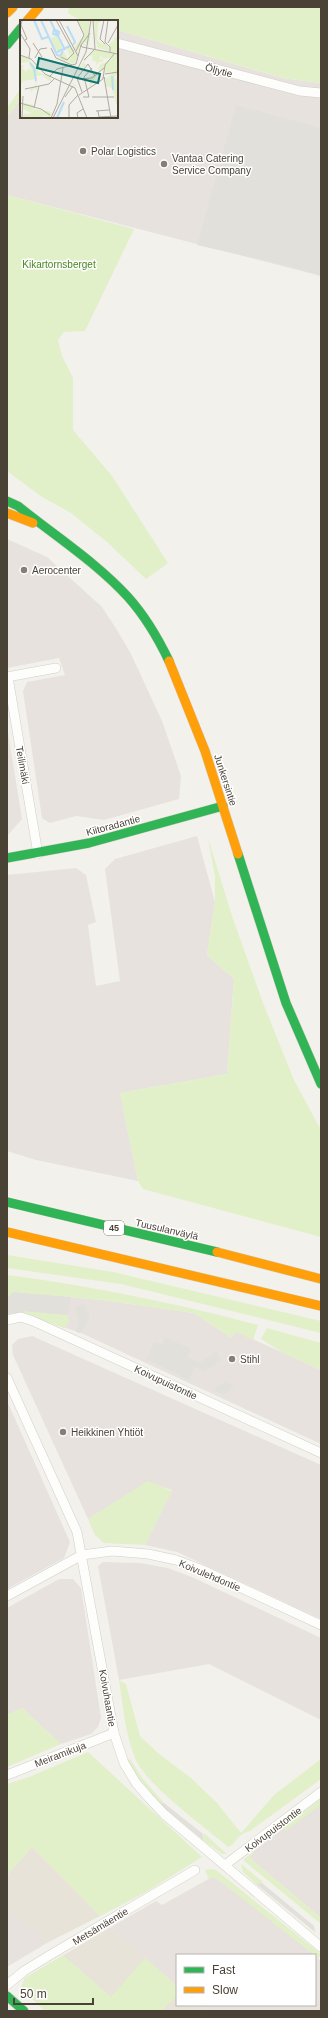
<svg xmlns="http://www.w3.org/2000/svg" width="328" height="2018" viewBox="0 0 328 2018" font-family="Helvetica,sans-serif">
  <style>
    .residential { fill: #e8e3d9 }
    .industrial { fill: #e7e2dd }
    .green { fill: #e1f0c9 }
    .parking { fill: #e2e0db }
    .lines { fill: none; stroke-linecap: round; stroke-linejoin: round }
    .street-casing { stroke: #d1cfc9; stroke-width: 10 }
    .fast-casing { stroke: #d3cec2; stroke-width: 10 }
    .slow-casing { stroke: #d3cec2; stroke-width: 10 }
    .street { stroke: #fdfdfc; stroke-width: 9 }
    .fast { stroke: #30b455; stroke-width: 9 }
    .slow { stroke: #ff9f0a; stroke-width: 9 }
    .poi-dot { fill: #867f76; stroke: #fff; stroke-width: 1.5 }
    .labels { text-anchor: middle; stroke-width: 3; stroke-linejoin: round; paint-order: stroke }
    .shield { fill: #fff; stroke: #817b72; stroke-width: 1 }
    .shield-label { font-size: 9px; font-weight: bold; fill: #4b4236 }
    .street-label { font-size: 10px; fill: #4b4236; stroke: #fff }
    .poi-label { font-size: 10px; fill: #4b4236; stroke: #fff; text-anchor: start }
    .park-label { font-size: 10px; fill: #488521; stroke: #fff }
    .inset-river { fill: none; stroke: #b8ddf5; stroke-width: 2 }
    .inset-road { fill: none; stroke: #b0aba3; stroke-width: 1 }
    .view { fill: #0f766e; fill-opacity: 0.15; stroke: #0f766e; stroke-width: 2 }
    .inset-edge { fill: none; stroke: #4b4236; stroke-width: 2 }
  </style>
  <rect width="100%" height="100%" fill="#f3f1ec"/>
  <!-- residential -->
  <g class="residential">
    <polygon points="32,1847 100,1916 47,1943 7,1907 7,1875"/>
    <polygon points="111,1927 177,1986 177,2005 198,2005 205,2011 45,2011 21,1988 25,1978"/>
  </g>
  <!-- industrial -->
  <g class="industrial">
    <polygon points="117,30 282,78 321,83 321,276 7,195 7,117 21,99 21,117 117,117"/>
    <polygon points="7,539 47,557 102,607 117,630 131,654 162,721 181,776 179,799 104,820 76,816 50,823 42,818 23,691 27,682 65,675 59,658 7,668"/>
    <polygon points="7,726 22,819 7,836"/>
    <polygon points="197,836 215,902 207,955 234,979 227,1074 120,1093 138,1181 36,1160 7,1151 7,875 76,868 86,875 96,922 88,925 96,986 120,981 105,869 115,859"/>
    <polygon points="13,1292 102,1300 194,1313 230,1337 237,1332 321,1370 321,1444 81,1333 21,1313 7,1314 7,1298"/>
    <polygon points="32,1336 321,1465 321,1619 177,1552 145,1545 172,1490 148,1482 88,1519 13,1355 12,1345 18,1339"/>
    <polygon points="7,1401 70,1542 64,1558 7,1589"/>
    <polygon points="103,1562 140,1563 168,1568 194,1578 321,1638 321,1720 209,1664 119,1680 98,1566"/>
    <polygon points="59,1579 73,1579 81,1588 101,1718 98,1727 91,1734 61,1744 22,1708 7,1715 7,1608"/>
    <polygon points="321,1799 321,1918 250,1858 254,1851"/>
    <polygon points="212,1877 216,1878 266,1915 314,1955 177,1955 177,1986 111,1927 156,1901 162,1905"/>
    <polygon points="7,1907 47,1943 7,1967"/>
    <polygon points="315,1956 321,1961 321,2011 205,2011 198,2005 315,2005"/>
  </g>
  <!-- green -->
  <g class="green">
    <path d="M69 7H321V83L283 78 117 30V21C100 21 82 24 68 13Z"/>
    <polygon points="21,88 21,99 7,117 7,108"/>
    <polygon points="7,195 134,229 85,331 64,332 58,340 62,356 73,378 73,430 112,476 168,563 146,579 107,542 71,513 42,497 7,471"/>
    <polygon points="208,838 232,916 263,1003 294,1080 321,1130 321,1237 143,1189 138,1181 120,1093 227,1074 234,979 207,955 215,902 215,876"/>
    <polygon points="7,1255 113,1272 321,1321 321,1333 121,1284 7,1268"/>
    <path d="M7 1275C92 1286 175 1303 258 1325L253 1340 237 1332 230 1337 194 1313 102 1300 13 1292 7 1298Z"/>
    <polygon points="24,1311 68,1315 69,1323 64,1328 21,1313"/>
    <polygon points="267,1328 321,1343 321,1370 285,1354 261,1339"/>
    <polygon points="148,1481 172,1491 145,1545 104,1543 95,1535 88,1519"/>
    <path d="M119 1680 126 1684 140 1736 159 1754 191 1778 217 1803 241 1833 274 1795 321 1759V1779L250 1831C236 1834 237 1844 228 1847 205 1827 146 1785 135 1758 125 1734 123 1705 119 1680Z"/>
    <polygon points="22,1708 61,1744 7,1767 7,1715"/>
    <polygon points="88,1752 202,1857 146,1892 100,1916 32,1847 7,1875 7,1784 29,1777"/>
    <path d="M130 1759 143 1779 164 1803 159 1804C146 1791 136 1776 128 1760Z"/>
    <polygon points="321,1799 321,1805 285,1831 283,1828"/>
    <polygon points="204,1833 227,1854 222,1854 203,1840"/>
    <polygon points="254,1851 250,1858 321,1918 321,1924 243,1860"/>
    <polygon points="241,1864 263,1882 262,1883 256,1884 243,1872"/>
    <polygon points="211,1869 216,1870 321,1954 321,1956 318,1958 216,1878 208,1878 205,1870"/>
    <polygon points="63,1955 111,1997 145,1958 177,1986 177,1996 162,2011 45,2011 21,1988 25,1978"/>
  </g>
  <!-- parking -->
  <g class="parking">
    <polygon points="236,105 321,128 321,276 289,266 197,245"/>
    <polygon points="13,1292 71,1297 68,1315 24,1311 7,1314 7,1298"/>
    <polygon points="84,1304 89,1315 89,1319 81,1333 76,1332 79,1321 75,1307"/>
    <polygon points="165,1337 191,1349 188,1357 200,1363 216,1351 221,1360 205,1372 195,1367 189,1380 147,1359 154,1342 162,1345"/>
    <polygon points="226,1381 234,1386 224,1395 213,1390"/>
    <polygon points="164,1803 203,1834 203,1840 159,1804"/>
    <polygon points="262,1883 314,1926 315,1932 256,1884"/>
  </g>
  <g class="lines">
    <!-- street casing -->
    <g class="street-casing">
      <g id="street">
        <polyline points="117,43 300,91 321,93"/>
        <polyline points="7,677 56,668"/>
        <polyline points="8,677 38,854"/>
        <polyline points="7,1320 21,1317 33,1321 321,1453"/>
        <polyline points="7,1378 77,1532 114,1733 124,1763 136,1783 149,1798 164,1814 321,1947"/>
        <polyline points="7,1596 82,1555 112,1551 148,1554 176,1560 205,1571 321,1625"/>
        <polyline points="7,1775 114,1733"/>
        <polyline points="225,1865 321,1792"/>
        <polyline points="7,1985 24,1971 50,1955 195,1870"/>
      </g>
    </g>
    <!-- fast casing -->
    <g class="fast-casing">
      <g id="fast">
        <polyline points="7,45 21,28"/>
        <path d="M7 501 18 506C55 536 96 562 128 597 145 616 158 638 169 661"/>
        <polyline points="238,854 286,1003 321,1084"/>
        <polyline points="7,858 89,843 223,806"/>
        <polyline points="7,1202 217,1252"/>
        <polyline points="7,1996 24,2011"/>
      </g>
    </g>
    <!-- slow casing -->
    <g class="slow-casing">
      <g id="slow">
        <polyline points="7,13 13,7"/>
        <polyline points="27,21 39,7"/>
        <polyline points="7,513 33,523"/>
        <polyline points="169,661 205,751 238,854"/>
        <polyline points="7,1232 321,1306"/>
        <polyline points="217,1252 321,1279"/>
      </g>
    </g>
    <!-- street -->
    <use href="#street" class="street"/>
    <!-- fast -->
    <use href="#fast" class="fast"/>
    <!-- slow -->
    <use href="#slow" class="slow"/>
  </g>
  <!-- markers -->
  <g class="poi-dot">
    <circle cx="83" cy="151" r="4"/>
    <circle cx="164" cy="164" r="4"/>
    <circle cx="24" cy="570" r="4"/>
    <circle cx="232" cy="1359" r="4"/>
    <circle cx="63" cy="1432" r="4"/>
  </g>
  <g class="labels">
    <!-- shield labels -->
    <rect class="shield" x="104" y="1221" width="20" height="14" rx="3"/>
    <g class="shield-label">
      <text x="114" y="1231">45</text>
    </g>
    <!-- street labels -->
    <g class="street-label">
      <text transform="translate(219 70) rotate(15)" y="4">Öljytie</text>
      <text transform="translate(23 765) rotate(80)" y="4">Teilimäki</text>
      <text transform="translate(226 780) rotate(72)" y="4">Junkersintie</text>
      <text transform="translate(113 825) rotate(-15)" y="4">Kiitoradantie</text>
      <text transform="translate(167 1229) rotate(13)" y="4">Tuusulanväylä</text>
      <text transform="translate(166 1382) rotate(25)" y="4">Koivupuistontie</text>
      <text transform="translate(210 1575) rotate(23)" y="4">Koivulehdontie</text>
      <text transform="translate(108 1698) rotate(80)" y="4">Koivuhaantie</text>
      <text transform="translate(60 1754) rotate(-21)" y="4">Meiramikuja</text>
      <text transform="translate(273 1829) rotate(-37)" y="4">Koivupuistontie</text>
      <text transform="translate(100 1926) rotate(-31)" y="4">Metsämäentie</text>
    </g>
    <!-- poi labels -->
    <g class="poi-label">
      <text x="91" y="155">Polar Logistics</text>
      <text x="172" y="162">Vantaa Catering<tspan x="172" dy="12">Service Company</tspan></text>
      <text x="32" y="574">Aerocenter</text>
      <text x="240" y="1363">Stihl</text>
      <text x="71" y="1436">Heikkinen Yhtiöt</text>
    </g>
    <!-- park labels -->
    <g class="park-label">
      <text x="59" y="268">Kikartornsberget</text>
    </g>
  </g>
  <!-- overview -->
  <g transform="translate(20 20)">
    <rect width="98" height="98" fill="#f3f1ec"/>
    <path d="M57 0H70L68 16 61 22 70 14 71 9 70 18 68 26 65 22H63L67 27 61 24 57 32 59 33V37L54 27 65 15ZM74 0H83L78 3 77 20 82 24 85 22 90 31 78 28 75 20ZM98 15V33L95 32 93 38 96 33 98 34V54L94 57 98 62V84H96L94 73 87 74 93 73 92 68 86 66V59L94 51 86 53 84 46V55L83 58 82 59 83 49 76 54 78 53 70 67 69 60 72 58 69 57 74 55 72 51H75L74 52 75 56V55L81 49 77 50 80 45 81 49 80 45 92 39 91 37 85 39 80 36V40L82 38 84 41 79 42 75 47 77 42 73 41 72 35 68 37 64 43 66 45 59 50 53 63 59 69 52 64 65 39 75 30 91 32 89 25ZM36 16 35 18 37 17 42 27 40 31 36 30 31 18ZM52 26 58 38 54 44 37 38 44 32 47 38 50 36 47 29ZM1 36 9 39 19 52 31 58V62L22 55 16 56 17 71 15 68 11 72 10 69 16 65 15 59 3 61 1 65 0 44 4 46 2 48 6 52 9 48 12 52 9 42 0 43ZM0 70 3 83 14 85 13 92 14 89 29 91 32 93 30 98 27 96H22L24 98H2V95L12 93 3 89Z" fill="#e1f0c9"/>
    <path class="inset-river" d="M14 0 22 19 28 17M21 0 37 35 40 36 43 31M30 0 45 30M47 6 55 22 53 25M33 15 34 9 39 12 38 16 34 14M37 32 50 26M10 43 14 48 16 61M92 56 93 70M37 98 44 82"/>
    <path class="inset-road" d="M36 0 54 33 47 40 41 37M39 0 58 36M73 0 75 29M84 0 80 19 85 24M88 0 85 22 90 27V32M2 1 1 5 7 19 5 20M0 13 10 29 9 38M13 23 22 37M88 23 98 5M61 25 70 13M62 27 98 34M31 28 36 38 52 45M56 31 64 15 57 0M0 35 11 39 25 54 55 68 67 98M15 38 20 29 27 28M64 40 75 29M85 54 98 52M29 57 37 49 56 44 61 25 62 27M58 59 72 58 84 48M85 59 84 57 91 98M5 69 29 64 34 59M62 72 57 58 68 44 75 56M59 75 83 59 85 45 95 33M45 77 53 66M63 77H69L64 57 72 48M72 77H94M0 83 21 89 30 95M14 88 19 66M76 91 89 90M78 91 79 97 98 96M2 97 3 76M31 98 37 84 43 48M33 98 66 32 71 0M49 98V85L58 75M58 98 57 93 63 89"/>
    <path class="view" d="M19 38 80 54 78 63 17 48Z"/>
    <rect width="98" height="98" class="inset-edge"/>
  </g>
  <!-- border -->
  <rect width="328" height="2018" fill="none" stroke="#4b4236" stroke-width="16"/>
  <!-- legend -->
  <rect x="176" y="1954" width="140" height="52" fill="#ffffff" stroke="#b7b3af"/>
  <rect x="184" y="1967" width="20" height="6" fill="#30b455" stroke="#b7b3af"/>
  <text x="212" y="1974" font-size="12" fill="#4b4236">Fast</text>
  <rect x="184" y="1987" width="20" height="6" fill="#ff9f0a" stroke="#b7b3af"/>
  <text x="212" y="1994" font-size="12" fill="#4b4236">Slow</text>
  <!-- scale -->
  <path d="M14 1998v6h79v-6" fill="none" stroke="#4b4236" stroke-width="2"/>
  <text x="20" y="1998" font-size="12" fill="#4b4236" stroke="#ffffff" stroke-width="3" paint-order="stroke">50 m</text>
</svg>
